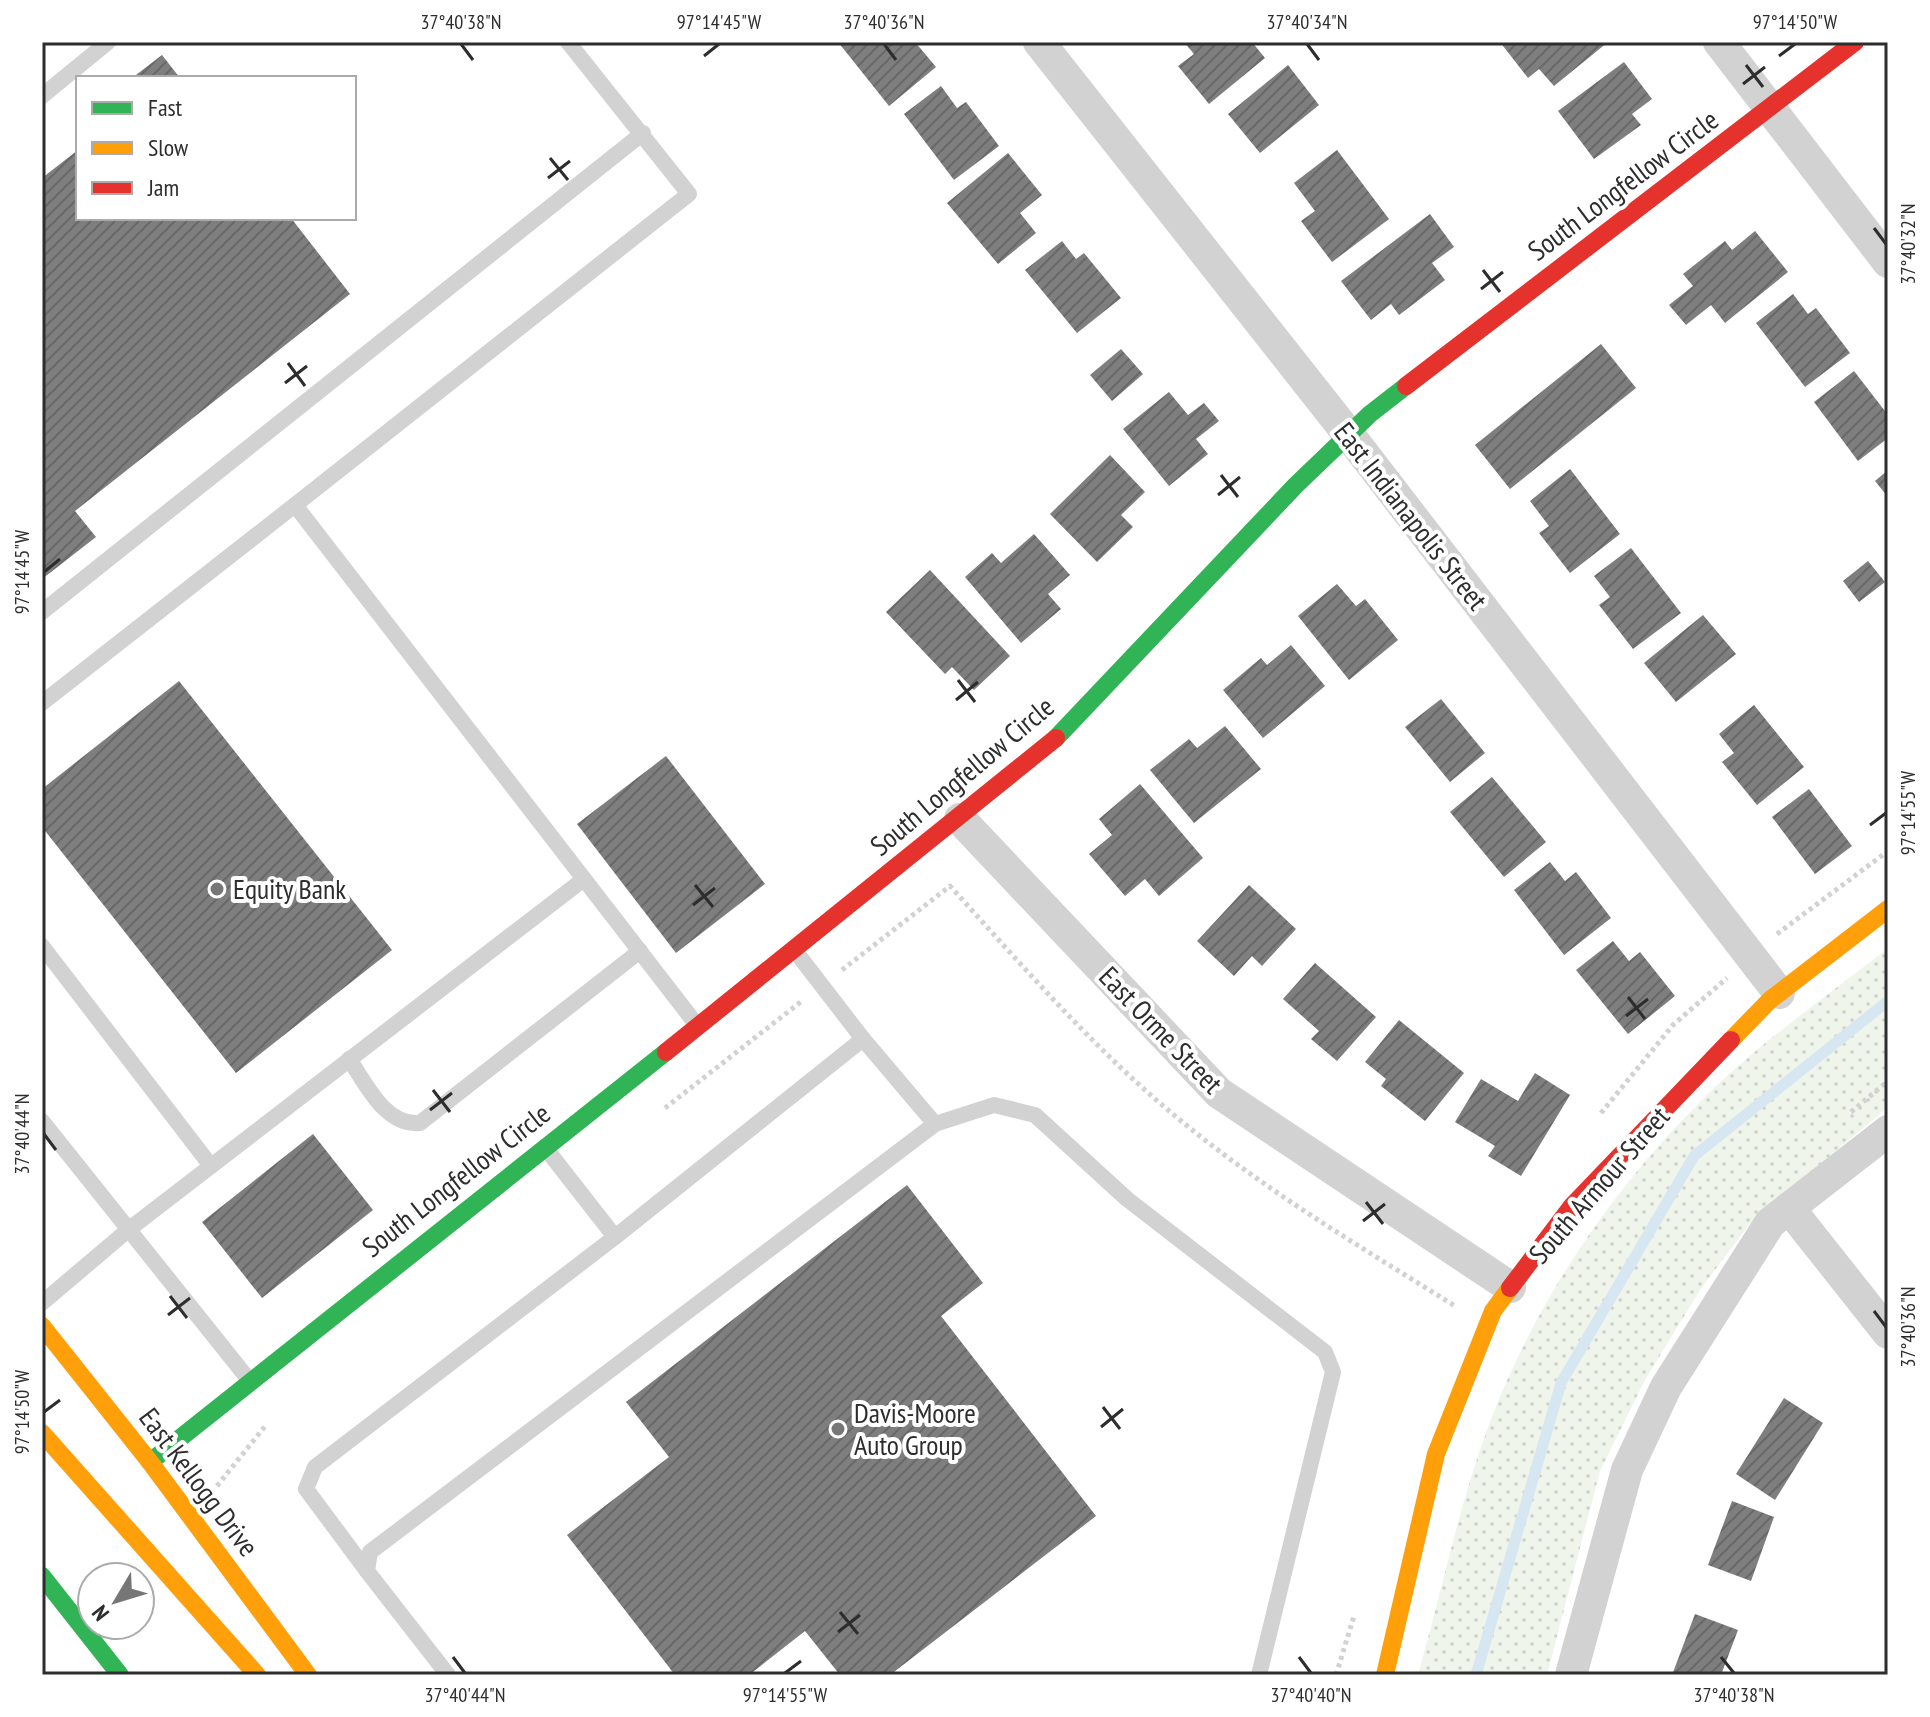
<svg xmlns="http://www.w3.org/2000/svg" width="1930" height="1717" viewBox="0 0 1930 1717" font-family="'PT Sans Narrow',sans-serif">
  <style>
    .grass { fill: url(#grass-dots) }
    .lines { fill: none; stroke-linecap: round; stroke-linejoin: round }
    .stream { stroke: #d6e7f2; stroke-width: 11 }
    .building { fill: url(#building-hatch) }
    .path { stroke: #d2d2d2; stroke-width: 5; stroke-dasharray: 4 4; stroke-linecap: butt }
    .lane { stroke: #d2d2d2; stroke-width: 16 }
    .street { stroke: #d2d2d2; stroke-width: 32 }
    .fast { stroke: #30b455; stroke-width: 18 }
    .slow { stroke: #ff9f0a; stroke-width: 18 }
    .jam { stroke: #e5322d; stroke-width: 18 }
    .ticks { fill: none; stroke: #2d2d2d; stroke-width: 3 }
    .poi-dot { fill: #767676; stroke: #fff; stroke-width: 3 }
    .labels { text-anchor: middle; stroke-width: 8; stroke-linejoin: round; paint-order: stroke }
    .street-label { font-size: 28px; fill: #2d2d2d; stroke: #fff }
    .poi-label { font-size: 28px; fill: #2d2d2d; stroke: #fff; text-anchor: start }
    .neatline { fill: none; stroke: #2d2d2d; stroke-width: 3 }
    .ticks-label { font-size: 20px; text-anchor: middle; fill: #2d2d2d }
  </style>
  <defs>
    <pattern id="grass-dots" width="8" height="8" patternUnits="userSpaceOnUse" patternTransform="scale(2)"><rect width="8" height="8" fill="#f0f5eb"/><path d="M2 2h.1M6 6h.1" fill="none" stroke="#ced2ca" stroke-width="1.8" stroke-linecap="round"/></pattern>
    <pattern id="building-hatch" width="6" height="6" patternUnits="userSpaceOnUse" patternTransform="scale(2)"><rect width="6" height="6" fill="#7e7e7e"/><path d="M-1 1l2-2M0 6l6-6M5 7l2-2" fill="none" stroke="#686868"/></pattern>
  </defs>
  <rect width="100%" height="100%" fill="#fff"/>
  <!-- grass -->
  <path class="grass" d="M1888 948V1107L1749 1225 1702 1287 1645 1380 1600 1471 1547 1675H1418C1441 1594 1458 1509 1487 1430 1532 1307 1608 1194 1700 1102 1757 1044 1825 998 1888 948Z"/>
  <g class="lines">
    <!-- stream -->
    <polyline class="stream" points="1476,1675 1561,1383 1694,1156 1888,1001"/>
  </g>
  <!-- building -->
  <g class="building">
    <polygon points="838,42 915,42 936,67 889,106"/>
    <polygon points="1184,42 1252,42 1265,58 1209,104 1178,66 1194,54"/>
    <polygon points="1500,42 1608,42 1554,86 1539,69 1528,78"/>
    <polygon points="162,55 180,78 132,78"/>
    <polygon points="1624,62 1652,99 1632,114 1641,125 1594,159 1558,111"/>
    <polygon points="1288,65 1319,105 1260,153 1228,114"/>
    <polygon points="941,86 957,108 966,102 999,146 954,180 904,114"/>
    <polygon points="78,150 78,218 291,218 350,294 75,511 96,537 42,579 42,178"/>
    <polygon points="1337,150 1389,219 1332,262 1301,221 1315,211 1294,183"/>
    <polygon points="1008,153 1042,195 1020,213 1036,233 998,264 947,203"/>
    <polygon points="1430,214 1454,247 1432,263 1445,280 1399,315 1391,304 1371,320 1341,281"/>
    <polygon points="1755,231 1788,272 1725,323 1711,305 1686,325 1669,305 1693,286 1683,274 1725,241 1732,250"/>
    <polygon points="1062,241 1076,259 1084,253 1121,298 1077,333 1025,270"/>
    <polygon points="1793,294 1808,314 1816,308 1850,353 1805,387 1756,323"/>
    <polygon points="1601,344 1636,388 1510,489 1475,445"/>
    <polygon points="1121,349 1143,374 1112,401 1090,375"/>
    <polygon points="1854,371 1888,415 1888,438 1858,461 1814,402"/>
    <polygon points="1169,392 1188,415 1204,403 1219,421 1196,439 1208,454 1169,486 1123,429"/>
    <polygon points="1110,455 1145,492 1121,515 1133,527 1097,562 1050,514"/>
    <polygon points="1570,469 1620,534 1570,573 1539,533 1549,526 1530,501"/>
    <polygon points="1888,470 1888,497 1875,481"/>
    <polygon points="1034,534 1070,575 1048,594 1061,609 1021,643 965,577 992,553 1001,563"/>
    <polygon points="1631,548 1681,613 1633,649 1599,605 1610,597 1594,576"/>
    <polygon points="1868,561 1885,582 1859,602 1843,581"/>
    <polygon points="930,570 1010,656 974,690 952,667 945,674 886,612"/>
    <polygon points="1337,584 1356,606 1365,599 1398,640 1349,680 1298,616"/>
    <polygon points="1703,615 1736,654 1676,702 1644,663"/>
    <polygon points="1291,645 1325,686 1263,738 1223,690 1261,658 1267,665"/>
    <polygon points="179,681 392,950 236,1073 42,827 42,789"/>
    <polygon points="1441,699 1485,753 1450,782 1405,727"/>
    <polygon points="1754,705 1804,767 1757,805 1722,762 1734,753 1719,734"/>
    <polygon points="1225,726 1261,769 1194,823 1150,770 1189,739 1197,748"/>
    <polygon points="666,756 765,884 676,953 577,824"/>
    <polygon points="1492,777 1546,842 1504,877 1450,812"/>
    <polygon points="1140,784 1203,858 1159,896 1145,879 1125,896 1089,854 1112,835 1099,819"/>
    <polygon points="1809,789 1852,846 1815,874 1772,817"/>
    <polygon points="1550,862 1565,881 1576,872 1611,918 1564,955 1514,890"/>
    <polygon points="1249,885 1296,929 1262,966 1252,956 1234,976 1197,941"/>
    <polygon points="1613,941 1629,961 1640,952 1675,996 1628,1034 1576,970"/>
    <polygon points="1315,963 1376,1017 1337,1061 1311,1039 1319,1031 1283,999"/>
    <polygon points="1399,1020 1464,1073 1425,1121 1381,1086 1386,1079 1365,1062"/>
    <polygon points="1535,1073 1570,1095 1521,1176 1488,1156 1495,1146 1455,1122 1481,1079 1518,1101"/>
    <polygon points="313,1134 373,1210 262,1298 202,1222"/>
    <polygon points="907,1185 983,1283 941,1316 1096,1516 890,1675 840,1675 805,1631 749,1675 675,1675 567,1535 669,1457 626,1402"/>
    <polygon points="1784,1398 1823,1423 1775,1500 1736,1474"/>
    <polygon points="1732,1501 1774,1517 1751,1581 1708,1565"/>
    <polygon points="1695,1614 1738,1630 1721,1675 1672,1675"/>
  </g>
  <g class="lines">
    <!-- path -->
    <g class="path">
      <polyline points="1777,934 1888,851"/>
      <path d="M842 970 950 886C1021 964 1092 1047 1174 1115 1261 1188 1359 1246 1455 1306"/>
      <polyline points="665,1108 802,1001"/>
      <polyline points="1851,1112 1888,1081"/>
      <polyline points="1601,1113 1673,1025 1727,978"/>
      <polyline points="217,1486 266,1425"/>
      <polyline points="1336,1675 1354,1616"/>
    </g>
    <!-- lane -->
    <g class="lane">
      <polyline points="42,96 108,42"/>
      <polyline points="295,505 689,194 568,42"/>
      <polyline points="42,612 643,133"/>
      <polyline points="42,703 295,505 696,1024"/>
      <polyline points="42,946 211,1166"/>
      <polyline points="863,1039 935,1124"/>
      <path d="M349 1059C367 1085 385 1126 420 1123L640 951"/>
      <polyline points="42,1121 249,1380"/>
      <polyline points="547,1150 615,1237 863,1039 796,952"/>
      <polyline points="42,1303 128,1230 584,879"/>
      <polyline points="367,1571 306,1489 315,1467 615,1237"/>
      <polyline points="448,1675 367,1571 370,1552 935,1124 994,1105 1035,1115 1127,1199 1325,1352 1333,1372 1259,1675"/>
    </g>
    <!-- street -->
    <g class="street">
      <polyline points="1039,42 1349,435 1779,993"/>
      <polyline points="1719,42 1888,262"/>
      <polyline points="960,819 1219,1093 1510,1287"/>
      <polyline points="1789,1208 1888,1333"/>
      <polyline points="1571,1675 1627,1470 1666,1387 1770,1223 1888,1131"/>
    </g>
    <!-- fast -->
    <g class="fast">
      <polyline points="1056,738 1296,485 1370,414 1406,386"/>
      <polyline points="150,1462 666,1052"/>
      <polyline points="42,1576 120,1675"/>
    </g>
    <!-- slow -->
    <g class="slow">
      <polyline points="1731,1040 1770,1000 1888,909"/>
      <polyline points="42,1326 150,1462 308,1675"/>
      <polyline points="42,1433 257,1675"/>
      <polyline points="1385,1675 1436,1454 1493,1311 1510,1288"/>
    </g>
    <!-- jam -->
    <g class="jam">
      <polyline points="1406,386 1855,42"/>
      <polyline points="666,1052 1056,738"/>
      <polyline points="1510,1288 1572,1206 1731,1040"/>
    </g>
  </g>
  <!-- ticks -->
  <path class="ticks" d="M461 44 473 60M884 44 896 60M1307 44 1319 60M704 56 719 44M1779 56 1795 44M1746 65 1763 87M1743 84 1765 67M550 158 568 180M548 178 570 161M1874 228 1886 244M1483 270 1500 292M1481 289 1503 272M288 363 305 386M285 383 307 366M1221 475 1238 497M1218 495 1240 477M44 572 60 559M958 680 975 702M956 700 978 682M1870 825 1886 813M695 885 713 907M693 905 715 888M1628 997 1645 1019M1626 1016 1648 999M433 1090 450 1112M430 1110 452 1093M44 1134 56 1150M1366 1202 1383 1224M1363 1221 1385 1204M170 1296 187 1318M1874 1311 1886 1327M168 1315 190 1298M1103 1407 1120 1429M44 1412 60 1400M1101 1427 1123 1409M840 1612 858 1634M838 1632 860 1615M453 1657 465 1673M1299 1657 1311 1673M1721 1657 1734 1673M785 1673 801 1661"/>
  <!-- markers -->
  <g class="poi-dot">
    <circle cx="217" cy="889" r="8"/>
    <circle cx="838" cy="1429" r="8"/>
  </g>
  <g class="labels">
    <!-- street labels -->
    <g class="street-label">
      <text transform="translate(1623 185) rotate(-37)" y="10">South Longfellow Circle</text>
      <text transform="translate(1411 516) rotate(52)" y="10">East Indianapolis Street</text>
      <text transform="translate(962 776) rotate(-40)" y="10">South Longfellow Circle</text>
      <text transform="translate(1161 1030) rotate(46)" y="10">East Orme Street</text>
      <text transform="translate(456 1180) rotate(-38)" y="10">South Longfellow Circle</text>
      <text transform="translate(1599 1185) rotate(-49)" y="10">South Armour Street</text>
      <text transform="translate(199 1482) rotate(53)" y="10">East Kellogg Drive</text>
    </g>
    <!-- poi labels -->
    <g class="poi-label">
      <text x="233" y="899">Equity Bank</text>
      <text x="854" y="1423">Davis-Moore<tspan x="854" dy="32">Auto Group</tspan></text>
    </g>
  </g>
  <!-- border -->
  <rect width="1930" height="1717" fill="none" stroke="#ffffff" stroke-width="88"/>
  <!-- legend -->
  <rect x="76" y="76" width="280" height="144" fill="#ffffff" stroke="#ababab" stroke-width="2"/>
  <rect x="92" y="102" width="40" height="12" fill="#30b455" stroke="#ababab" stroke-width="2"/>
  <text x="148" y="116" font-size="24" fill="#2d2d2d">Fast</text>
  <rect x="92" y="142" width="40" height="12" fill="#ff9f0a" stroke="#ababab" stroke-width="2"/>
  <text x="148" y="156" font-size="24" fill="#2d2d2d">Slow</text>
  <rect x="92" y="182" width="40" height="12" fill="#e5322d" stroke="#ababab" stroke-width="2"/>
  <text x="148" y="196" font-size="24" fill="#2d2d2d">Jam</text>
  <!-- north arrow -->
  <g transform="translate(116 1601) rotate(232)"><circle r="38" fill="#ffffff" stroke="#ababab" stroke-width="2"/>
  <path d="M0-6L14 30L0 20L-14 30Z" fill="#767676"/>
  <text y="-12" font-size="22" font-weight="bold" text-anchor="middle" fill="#2d2d2d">N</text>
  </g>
  <rect x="44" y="44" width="1842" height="1629" class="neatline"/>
  <g class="ticks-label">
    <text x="461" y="29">37°40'38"N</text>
    <text x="719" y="29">97°14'45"W</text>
    <text x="884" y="29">37°40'36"N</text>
    <text x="1307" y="29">37°40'34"N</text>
    <text x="1795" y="29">97°14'50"W</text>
    <text transform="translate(1908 244) rotate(-90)" y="7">37°40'32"N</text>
    <text transform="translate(22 572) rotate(-90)" y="7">97°14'45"W</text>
    <text transform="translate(1908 813) rotate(-90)" y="7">97°14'55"W</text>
    <text transform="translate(22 1134) rotate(-90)" y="7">37°40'44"N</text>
    <text transform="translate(1908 1327) rotate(-90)" y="7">37°40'36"N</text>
    <text transform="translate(22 1412) rotate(-90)" y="7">97°14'50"W</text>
    <text x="465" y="1702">37°40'44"N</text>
    <text x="785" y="1702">97°14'55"W</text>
    <text x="1311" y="1702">37°40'40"N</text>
    <text x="1734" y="1702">37°40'38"N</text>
  </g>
</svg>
